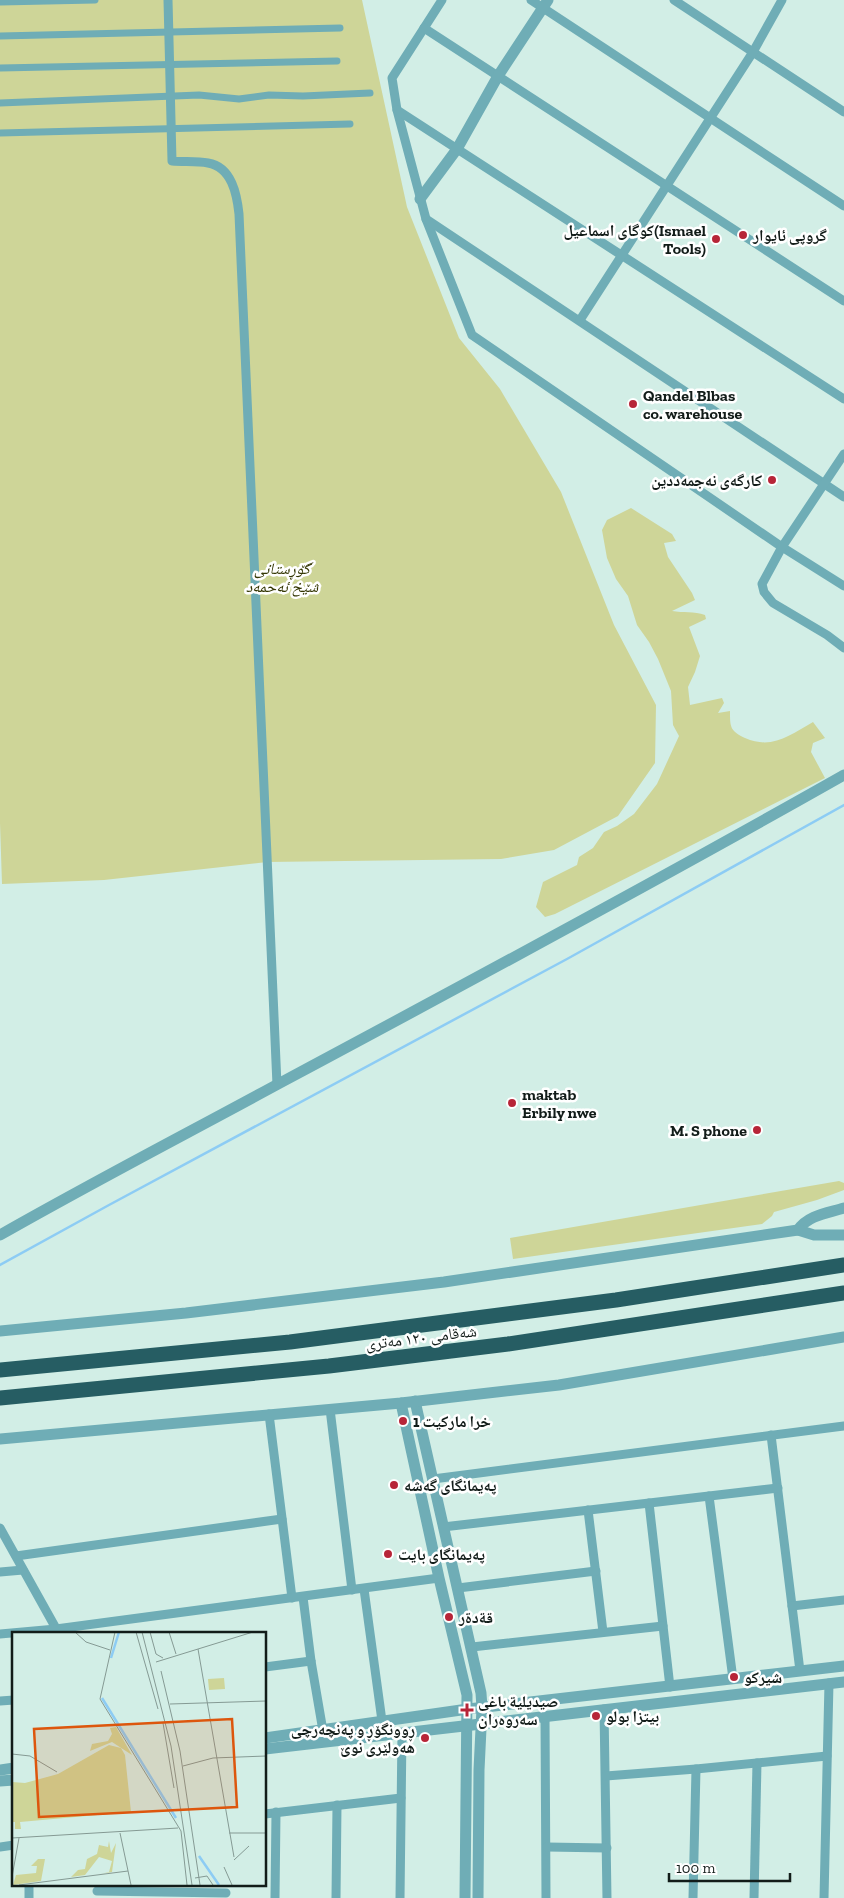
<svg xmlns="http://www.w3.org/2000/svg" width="844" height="1898" viewBox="0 0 844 1898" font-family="'Zilla Slab','Noto Naskh Arabic',serif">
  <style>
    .green { fill: #ced598 }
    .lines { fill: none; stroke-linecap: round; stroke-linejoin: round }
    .stream { stroke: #8dccf4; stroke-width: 2.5 }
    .pedestrian { stroke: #6fadb6; stroke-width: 7 }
    .minor { stroke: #6fadb6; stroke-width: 9 }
    .tertiary { stroke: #6fadb6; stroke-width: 11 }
    .motorway { stroke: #265d63; stroke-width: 15 }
    .poi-dot { fill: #b72538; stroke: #fff; stroke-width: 2 }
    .labels { text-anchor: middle; stroke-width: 5; stroke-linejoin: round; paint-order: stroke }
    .poi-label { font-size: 16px; font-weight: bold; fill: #121c19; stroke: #fff; text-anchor: start }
    .park-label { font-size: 16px; font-style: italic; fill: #323501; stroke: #fff }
    .street-label { font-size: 16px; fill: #121c19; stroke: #fff }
    .inset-river { fill: none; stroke: #8dccf4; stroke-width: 2.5 }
    .inset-road { fill: none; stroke: #859a94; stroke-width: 1 }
    .view { fill: #dd560d; fill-opacity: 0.15; stroke: #dd560d; stroke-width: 2.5 }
    .inset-edge { fill: none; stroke: #121c19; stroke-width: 2.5 }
  </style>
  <rect width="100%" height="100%" fill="#d2eee6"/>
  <!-- green -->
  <g class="green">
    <polygon points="0,0 362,0 407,207 459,338 500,389 561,492 614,625 656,705 655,763 618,816 554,850 501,859 267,862 104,880 2,884 0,823"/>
    <path d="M631 508 672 534 676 541 664 543 668 557 692 593 695 600 672 611C683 613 694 611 705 615L706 619 689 627 700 656 695 672 688 687 690 705 722 698 724 703 718 713 730 711C730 727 730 731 745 738 772 750 790 735 813 722L825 738 813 743 811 752 825 778 555 914 545 917 536 907 543 882 577 865 579 857 593 848 604 832 617 826 634 814 657 784 679 736 673 725 671 691 658 659 649 642 637 625 628 596 616 579 607 558 602 530 607 520Z"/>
    <polygon points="839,1181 844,1183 844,1190 817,1200 774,1212 772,1216 762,1224 513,1259 510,1238"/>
  </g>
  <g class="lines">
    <!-- stream -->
    <polyline class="stream" points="0,1265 109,1205 567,959 844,805"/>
    <!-- pedestrian -->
    <g class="pedestrian">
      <polyline points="0,2 95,0"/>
      <polyline points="0,36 340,28"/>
      <polyline points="0,68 337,61"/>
      <polyline points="0,103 199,95 239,99 269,95 303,96 370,93"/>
      <polyline points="0,133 350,124"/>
    </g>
    <!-- minor -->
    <g class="minor">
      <path d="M168 0 172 161C184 162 197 161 208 163 232 167 237 195 239 214L277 1085"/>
      <polyline points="442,0 392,78 397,110 426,219 472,335 782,547 844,586"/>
      <polyline points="531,0 844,206"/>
      <polyline points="674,0 844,112"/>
      <polyline points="424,28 844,301"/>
      <polyline points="397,110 844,399"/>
      <polyline points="426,219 844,497"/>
      <polyline points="580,320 753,52 782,0"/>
      <polyline points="844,454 782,547 762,584 764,592 773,603 827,635 844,648"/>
      <polyline points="330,1409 352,1590"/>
      <polyline points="269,1414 292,1598"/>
      <polyline points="771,1435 800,1671"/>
      <polyline points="433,1479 844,1426"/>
      <polyline points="709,1496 733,1679"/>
      <polyline points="649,1503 670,1687"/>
      <polyline points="588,1510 603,1632"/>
      <polyline points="443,1527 778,1488"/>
      <polyline points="0,1528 58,1632"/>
      <polyline points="16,1556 282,1519"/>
      <polyline points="0,1572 23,1570"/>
      <polyline points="458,1588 596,1571"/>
      <polyline points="364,1589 382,1721"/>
      <polyline points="303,1597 311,1661 323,1731"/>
      <polyline points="792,1606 844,1600"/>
      <polyline points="0,1634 56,1629 439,1578"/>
      <polyline points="472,1647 663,1626"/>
      <polyline points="265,1667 311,1661"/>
      <polyline points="0,1701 14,1700"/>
      <polyline points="604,1709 607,1898"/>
      <polyline points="545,1716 546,1898"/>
      <polyline points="606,1776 696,1769 827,1756"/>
      <polyline points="265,1814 401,1798"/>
      <polyline points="0,1847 14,1845"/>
      <polyline points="547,1847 607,1848"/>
      <polyline points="97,1891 226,1893"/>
      <polyline points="29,1898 29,1884"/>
      <polyline points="275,1898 276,1812"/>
      <polyline points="336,1898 337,1805"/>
      <polyline points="400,1898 402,1733"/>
      <polyline points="693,1898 696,1769"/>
      <polyline points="754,1898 757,1763"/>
      <polyline points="824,1898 829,1683"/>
    </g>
    <!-- tertiary -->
    <g class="tertiary">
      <polyline points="420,199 457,149 498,76 548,0"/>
      <path d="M798 1230C808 1215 828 1213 844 1208"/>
      <path d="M0 1235C93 1182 186 1134 280 1083 469 982 657 881 844 775"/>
      <polyline points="0,1331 186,1313 444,1282 798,1230 814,1235 844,1235"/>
      <polyline points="415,1401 481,1693 482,1708 479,1770 478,1898"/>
      <polyline points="401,1403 439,1578 467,1695 465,1898"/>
      <polyline points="0,1439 401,1403 559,1385 844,1337"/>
      <polyline points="265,1738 468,1709 844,1666"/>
      <polyline points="265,1749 844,1682"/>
      <polyline points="0,1770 14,1768"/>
      <polyline points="0,1781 14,1780"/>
    </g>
    <!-- motorway -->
    <g class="motorway">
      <polyline points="0,1370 290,1342 616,1300 844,1265"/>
      <polyline points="0,1398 329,1366 508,1344 844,1293"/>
    </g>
  </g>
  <!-- markers -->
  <g class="poi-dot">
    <circle cx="743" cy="235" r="5"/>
    <circle cx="716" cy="239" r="5"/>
    <circle cx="633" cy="404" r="5"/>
    <circle cx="772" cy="480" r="5"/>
    <circle cx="512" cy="1103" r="5"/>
    <circle cx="757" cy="1130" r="5"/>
    <circle cx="403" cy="1421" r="5"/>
    <circle cx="394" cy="1485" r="5"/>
    <circle cx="388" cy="1554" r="5"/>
    <circle cx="449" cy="1617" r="5"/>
    <circle cx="734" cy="1677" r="5"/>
    <path d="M464.5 1702.5h5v5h5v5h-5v5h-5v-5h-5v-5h5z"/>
    <circle cx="596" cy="1716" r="5"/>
    <circle cx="425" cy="1738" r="5"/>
  </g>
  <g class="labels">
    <!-- poi labels -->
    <g class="poi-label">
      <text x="706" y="236" text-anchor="end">كوگای اسماعیل(Ismael<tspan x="706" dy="18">Tools)</tspan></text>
      <text x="753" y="241">گروپى ئايوار</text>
      <text x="643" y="401">Qandel Blbas<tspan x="643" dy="18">co. warehouse</tspan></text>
      <text x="762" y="486" text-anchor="end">کارگەی نەجمەددین</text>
      <text x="522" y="1100">maktab<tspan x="522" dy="18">Erbily nwe</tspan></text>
      <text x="747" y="1136" text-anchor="end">M. S phone</text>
      <text x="413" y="1427">خرا ماركيت 1</text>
      <text x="404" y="1491">پەیمانگای گەشە</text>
      <text x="398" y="1560">پەیمانگای بایت</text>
      <text x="459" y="1623">قةدةر</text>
      <text x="744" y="1683">شيركو</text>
      <text x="478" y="1707">صيديلیة باغی<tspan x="478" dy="18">سەروەران</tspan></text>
      <text x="606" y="1722">بيتزا بولو</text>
      <text x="415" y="1735" text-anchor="end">ڕوونگۆڕ و پەنچەرچی<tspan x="415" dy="18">هەولێری نوێ</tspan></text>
    </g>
    <!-- park labels -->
    <g class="park-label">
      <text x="282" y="574">گۆڕستانی<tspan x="282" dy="18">شێخ ئەحمەد</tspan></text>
    </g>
    <!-- street labels -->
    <g class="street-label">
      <text transform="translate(421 1337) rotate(-7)" y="6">شەقامی ١٢٠ مەتری</text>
    </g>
  </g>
  <!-- overview -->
  <g transform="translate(12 1632)">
    <rect width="254" height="254" fill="#d2eee6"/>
    <path d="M212 46 213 57 197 58 196 47ZM104 95 120 123 100 110 78 119 80 112 96 109 100 102 98 96ZM97 113 109 116 113 123 119 180 8 190 9 197H3V190H0V150L13 151 46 142ZM97 209 99 221 104 211 100 240 89 242 97 240 100 229 87 225 73 243 59 245 66 238 73 237 75 227 85 222 87 213 96 215ZM26 227H33L29 249 1 253 4 243 24 241 25 234H19Z" fill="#ced598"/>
    <path class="inset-river" d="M99 26 107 0M90 66 164 186M187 224 207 253"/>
    <path class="inset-road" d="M63 0 74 10 98 18M103 0 88 67 169 199M124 0 146 77M130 0 159 114 180 253M138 0 144 22 151 26M157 0 164 22M186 17 222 225M144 30 241 0M149 39 168 119 188 253M158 72 254 69M151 91 162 156M0 122 18 124 45 140M171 134 201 126 254 124M169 199 175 253M108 201 119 253M217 201H254M0 206 166 196M222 228 237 214M212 235 220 253M0 245 7 206M183 246 195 244 201 253M7 253 116 239"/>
    <path class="view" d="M220 87 225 175 27 185 22 97Z"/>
    <rect width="254" height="254" class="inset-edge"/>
  </g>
  <!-- scale -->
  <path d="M669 1873v8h121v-8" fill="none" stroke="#121c19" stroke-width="2.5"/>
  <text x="676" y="1873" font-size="15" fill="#121c19" stroke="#ffffff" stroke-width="4" paint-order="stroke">100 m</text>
</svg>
